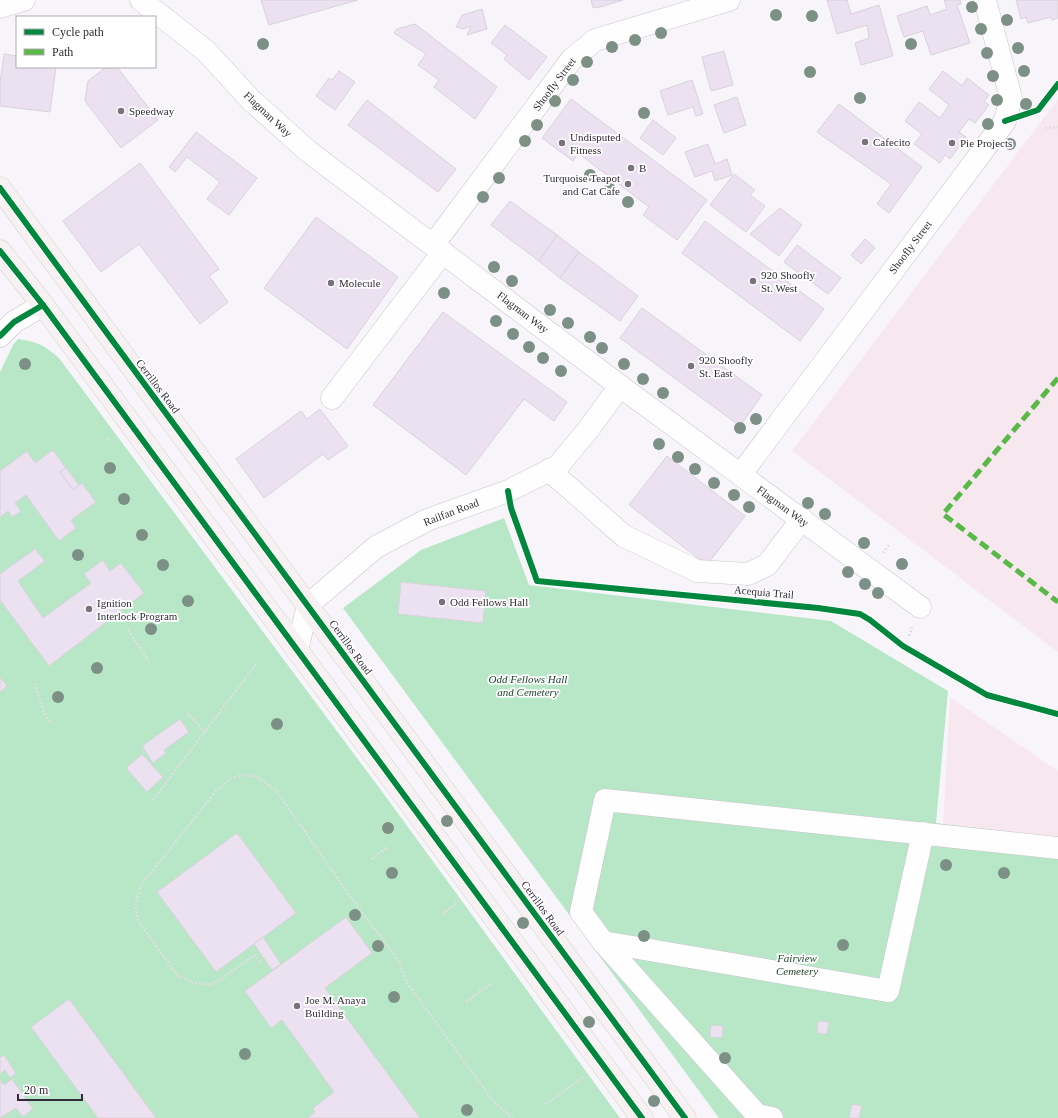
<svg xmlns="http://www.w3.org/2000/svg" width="1058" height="1118" viewBox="0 0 1058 1118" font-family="Georgia,serif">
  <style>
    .industrial { fill: #f7e8ef }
    .green { fill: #b7e7c7 }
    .building { fill: #ebe1f0; stroke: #d8d3db }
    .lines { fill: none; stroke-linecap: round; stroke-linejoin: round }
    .minor-casing { stroke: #cac5cd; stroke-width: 23 }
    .major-casing { stroke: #d4d1d5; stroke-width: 23 }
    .path { stroke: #e0dfe0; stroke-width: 2.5; stroke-dasharray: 2 2; stroke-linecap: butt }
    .minor { stroke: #fefefe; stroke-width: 22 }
    .major { stroke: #f7f1f2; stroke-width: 22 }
    .quiet { stroke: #58b947; stroke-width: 5; stroke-dasharray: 10 5; stroke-linecap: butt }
    .cycleway-casing { stroke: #fff; stroke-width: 8 }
    .cycleway { stroke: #00873e; stroke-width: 6 }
    .tree { fill: #7c9085 }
    .poi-dot { fill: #78727b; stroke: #fff; stroke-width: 1.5 }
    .labels { text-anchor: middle; stroke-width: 3.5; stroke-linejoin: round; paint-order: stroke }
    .street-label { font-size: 11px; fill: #332b37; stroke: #fff }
    .poi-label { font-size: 11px; fill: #332b37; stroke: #fff; text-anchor: start }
    .park-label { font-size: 11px; font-style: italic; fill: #173e25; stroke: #fff }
  </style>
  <rect width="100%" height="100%" fill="#f8f5fa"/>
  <!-- industrial -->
  <g class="industrial">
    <polygon points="1058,99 1058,652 792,451"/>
    <polygon points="950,697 1058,771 1058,838 943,825"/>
  </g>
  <!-- green -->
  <g class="green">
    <path d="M18 339C38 342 44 345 59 358L386 797 620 1118H0V372L13 345Z"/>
    <polygon points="504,518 529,585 831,621 948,691 936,823 1058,838 1058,1118 719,1118 343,608 421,550"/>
  </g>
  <!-- building -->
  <g class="building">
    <polygon points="261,0 358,0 269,25"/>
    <polygon points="591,0 623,0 597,8 596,7 593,8"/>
    <polygon points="827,0 847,0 851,14 879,5 893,56 861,65 855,43 869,38 867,25 837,34"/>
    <polygon points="944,0 960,0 961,4 957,5 970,43 931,55 923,31 904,37 897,16 927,6 930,15 947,9"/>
    <polygon points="1016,0 1058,0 1058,18 1052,20 1051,17 1028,23 1026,17 1021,19"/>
    <polygon points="482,9 487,29 467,35 471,26 463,29 456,27 462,15"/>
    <polygon points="415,24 497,87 475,119 434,87 439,80 418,65 426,54 394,33 397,29"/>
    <polygon points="505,25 547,57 529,80 504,59 507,55 491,43"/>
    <polygon points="724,51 733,85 711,91 702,57"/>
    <polygon points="4,54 17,56 17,67 56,67 50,112 0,106 0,83"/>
    <polygon points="106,67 117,67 158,120 121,148 85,101 88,81"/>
    <polygon points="339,71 355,82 335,110 316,96 329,78 332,80"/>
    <polygon points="943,71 962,86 967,78 989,95 984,101 989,105 975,123 969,119 959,132 966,137 950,159 945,155 940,163 914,144 922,134 905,121 919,102 940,118 949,105 929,89"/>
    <polygon points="692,80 703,114 696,116 693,107 668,115 660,91"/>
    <polygon points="737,97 746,125 724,133 714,105"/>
    <polygon points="571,99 707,200 677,240 643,215 649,207 578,153 573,161 542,138"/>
    <polygon points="367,100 456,169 438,192 348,125"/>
    <polygon points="839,104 922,167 889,213 877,204 891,184 817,132"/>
    <polygon points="653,120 676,138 663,155 640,138"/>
    <polygon points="196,132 257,178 229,215 207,199 220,182 187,157 175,172 169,167"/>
    <polygon points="708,144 715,164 727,159 732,175 715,181 712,171 695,177 685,152"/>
    <polygon points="140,163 219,269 209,276 228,302 200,324 139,244 101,272 63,221"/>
    <polygon points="734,174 755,190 750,195 765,206 746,232 710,205"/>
    <polygon points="510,201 557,235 539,261 491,225"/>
    <polygon points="780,208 802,225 779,256 750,234"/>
    <polygon points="316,217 398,277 347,349 264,288"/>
    <polygon points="705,221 824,309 800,341 682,253"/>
    <polygon points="557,235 579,252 560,278 539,261"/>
    <polygon points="865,239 875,248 861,264 851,255"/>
    <polygon points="797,245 841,278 828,294 784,262"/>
    <polygon points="579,252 638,296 620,321 560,278"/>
    <polygon points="642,308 762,395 740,426 620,338"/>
    <polygon points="443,312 567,402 554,421 524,399 466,475 373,405"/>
    <polygon points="320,409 348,446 328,460 323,454 264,498 236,459 301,411 307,419"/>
    <polygon points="53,450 66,468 60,472 73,490 82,483 96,502 71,520 76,528 59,541 26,495 15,503 21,511 12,517 8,511 0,517 0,471 27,451 35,463"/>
    <polygon points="667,456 745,516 707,565 629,505"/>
    <polygon points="66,468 79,485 73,490 60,472"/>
    <polygon points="35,549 45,561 18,581 43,618 91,583 84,574 103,560 110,571 121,563 144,593 49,666 0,600 0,574"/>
    <polygon points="401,582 486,591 483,623 398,614"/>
    <polygon points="0,677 7,686 0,692"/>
    <polygon points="180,719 189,732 164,750 166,753 153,763 142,746"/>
    <polygon points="142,754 163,777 147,792 126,768"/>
    <polygon points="237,833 296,913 216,972 157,892"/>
    <polygon points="346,917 372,953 325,988 420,1118 307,1118 315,1112 313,1108 334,1092 282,1020 271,1028 245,991"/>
    <polygon points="263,937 281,964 272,970 254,944"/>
    <polygon points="69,999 156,1118 98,1118 31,1027"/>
    <polygon points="818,1021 829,1022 827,1034 817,1033"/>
    <polygon points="711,1025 723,1026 722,1038 710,1037"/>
    <polygon points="4,1055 16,1073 10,1078 5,1070 0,1074 0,1058"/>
    <polygon points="0,1079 4,1085 12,1079 33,1109 23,1117 16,1108 0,1118"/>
    <polygon points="852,1104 862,1106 859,1118 849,1118"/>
  </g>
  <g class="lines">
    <!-- minor casing -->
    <g class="minor-casing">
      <g id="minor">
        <polyline points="141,0 206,51 251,100 309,152 620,386 920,607"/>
        <polyline points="0,7 24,0"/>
        <polyline points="433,245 572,59 595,40 729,0"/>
        <polyline points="0,336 14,322 43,305"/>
        <polyline points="332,398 443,252"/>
        <polyline points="549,470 624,536 697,571 748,574 767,565 802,519"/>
        <polyline points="741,474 1005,121 1011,98 985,0"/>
        <polyline points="297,650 308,605 376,547 427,520 508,491 558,466 588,430 620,386"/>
        <polyline points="923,833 888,991 603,942 581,912 605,800 1058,848"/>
        <polyline points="603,942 757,1115 772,1118"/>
      </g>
    </g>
    <!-- major casing -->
    <g class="major-casing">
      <g id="major">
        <polyline points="0,188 685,1118"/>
        <polyline points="0,251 43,305 642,1118"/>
      </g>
    </g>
    <!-- path -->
    <g class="path">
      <polyline points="1045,128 1058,127"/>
      <polyline points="107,440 110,438"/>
      <polyline points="883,553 889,545"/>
      <polyline points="128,630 150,663"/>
      <polyline points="909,636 912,627"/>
      <polyline points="35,683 43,711 51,724"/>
      <polyline points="187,713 205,732"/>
      <polyline points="153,800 257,663"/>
      <polyline points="372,859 387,847"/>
      <polyline points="442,914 457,903"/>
      <polyline points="260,962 255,955 221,979 209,985 195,983 178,976 139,922 135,906 141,885 217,790 232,778 242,775 257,777 276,790 349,895 399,961 407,983 494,1102 513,1118"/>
      <polyline points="466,1002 492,983"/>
      <polyline points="546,1104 585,1076"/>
    </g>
    <!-- minor -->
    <use href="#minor" class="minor"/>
    <!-- major -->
    <use href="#major" class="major"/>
    <!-- quiet -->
    <polyline class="quiet" points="1058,378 943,514 1058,602"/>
    <!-- cycleway casing -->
    <g class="cycleway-casing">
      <g id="cycleway">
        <polyline points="1005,121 1038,110 1058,84"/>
        <polyline points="0,188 685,1118"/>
        <polyline points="0,251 43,305 642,1118"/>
        <polyline points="0,336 14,322 43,305"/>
        <polyline points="508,491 511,508 537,581 818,608 860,614 870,620 903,646 987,695 1058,714"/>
      </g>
    </g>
    <!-- cycleway -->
    <use href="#cycleway" class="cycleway"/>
  </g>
  <!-- trees -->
  <g class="tree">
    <circle cx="972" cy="7" r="6"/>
    <circle cx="776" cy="15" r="6"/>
    <circle cx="812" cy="16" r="6"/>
    <circle cx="1007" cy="20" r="6"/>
    <circle cx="981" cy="29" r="6"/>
    <circle cx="661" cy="33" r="6"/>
    <circle cx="635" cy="40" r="6"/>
    <circle cx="263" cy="44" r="6"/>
    <circle cx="911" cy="44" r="6"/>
    <circle cx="612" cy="47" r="6"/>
    <circle cx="1018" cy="48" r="6"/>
    <circle cx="987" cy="53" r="6"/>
    <circle cx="587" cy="62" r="6"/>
    <circle cx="1024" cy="71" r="6"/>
    <circle cx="810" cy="72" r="6"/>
    <circle cx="993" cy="76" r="6"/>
    <circle cx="573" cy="80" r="6"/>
    <circle cx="860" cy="98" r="6"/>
    <circle cx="997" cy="100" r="6"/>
    <circle cx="555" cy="101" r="6"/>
    <circle cx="1026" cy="104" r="6"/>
    <circle cx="644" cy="113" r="6"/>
    <circle cx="988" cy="124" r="6"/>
    <circle cx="537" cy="125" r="6"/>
    <circle cx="525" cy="141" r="6"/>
    <circle cx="1010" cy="144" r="6"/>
    <circle cx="590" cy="175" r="6"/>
    <circle cx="499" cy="178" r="6"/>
    <circle cx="610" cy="189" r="6"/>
    <circle cx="483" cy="197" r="6"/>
    <circle cx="628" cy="202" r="6"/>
    <circle cx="494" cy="267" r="6"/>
    <circle cx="512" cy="281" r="6"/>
    <circle cx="444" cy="293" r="6"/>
    <circle cx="550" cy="310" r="6"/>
    <circle cx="496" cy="321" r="6"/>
    <circle cx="568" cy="323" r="6"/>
    <circle cx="513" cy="334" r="6"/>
    <circle cx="590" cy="337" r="6"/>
    <circle cx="529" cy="347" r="6"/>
    <circle cx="602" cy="348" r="6"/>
    <circle cx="543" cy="358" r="6"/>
    <circle cx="25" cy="364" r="6"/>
    <circle cx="624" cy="364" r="6"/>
    <circle cx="561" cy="371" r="6"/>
    <circle cx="643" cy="379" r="6"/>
    <circle cx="663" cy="393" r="6"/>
    <circle cx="756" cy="419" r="6"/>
    <circle cx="740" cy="428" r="6"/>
    <circle cx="659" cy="444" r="6"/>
    <circle cx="678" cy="457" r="6"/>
    <circle cx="110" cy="468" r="6"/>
    <circle cx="695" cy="469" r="6"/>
    <circle cx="714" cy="483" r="6"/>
    <circle cx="734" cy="495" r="6"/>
    <circle cx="124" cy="499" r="6"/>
    <circle cx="808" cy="503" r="6"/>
    <circle cx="749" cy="507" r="6"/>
    <circle cx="825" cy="514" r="6"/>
    <circle cx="142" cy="535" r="6"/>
    <circle cx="864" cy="543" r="6"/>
    <circle cx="78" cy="555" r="6"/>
    <circle cx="902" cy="564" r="6"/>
    <circle cx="163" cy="565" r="6"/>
    <circle cx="848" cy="572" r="6"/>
    <circle cx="865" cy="584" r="6"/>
    <circle cx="878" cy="593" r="6"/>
    <circle cx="188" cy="601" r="6"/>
    <circle cx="151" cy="629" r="6"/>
    <circle cx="97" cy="668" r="6"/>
    <circle cx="58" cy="697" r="6"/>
    <circle cx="277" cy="724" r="6"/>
    <circle cx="447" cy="821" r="6"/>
    <circle cx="388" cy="828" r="6"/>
    <circle cx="946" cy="865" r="6"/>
    <circle cx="392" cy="873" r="6"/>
    <circle cx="1004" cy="873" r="6"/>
    <circle cx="355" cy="915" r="6"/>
    <circle cx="523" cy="923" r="6"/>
    <circle cx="644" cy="936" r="6"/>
    <circle cx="843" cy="945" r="6"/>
    <circle cx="378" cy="946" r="6"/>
    <circle cx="394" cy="997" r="6"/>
    <circle cx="589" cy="1022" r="6"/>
    <circle cx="245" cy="1054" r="6"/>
    <circle cx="725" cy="1058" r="6"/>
    <circle cx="654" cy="1101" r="6"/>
    <circle cx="467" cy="1110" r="6"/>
  </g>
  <!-- markers -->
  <g class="poi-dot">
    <circle cx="121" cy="111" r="4"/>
    <circle cx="865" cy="142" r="4"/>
    <circle cx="562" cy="143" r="4"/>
    <circle cx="952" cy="143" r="4"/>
    <circle cx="631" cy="168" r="4"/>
    <circle cx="628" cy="184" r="4"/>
    <circle cx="753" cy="281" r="4"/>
    <circle cx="331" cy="283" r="4"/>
    <circle cx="691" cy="366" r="4"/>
    <circle cx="442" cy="602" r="4"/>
    <circle cx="89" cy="609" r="4"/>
    <circle cx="297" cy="1006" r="4"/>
  </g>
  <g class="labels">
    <!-- street labels -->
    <g class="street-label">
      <text transform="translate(554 84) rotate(-53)" y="4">Shoofly Street</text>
      <text transform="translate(268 114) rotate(43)" y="4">Flagman Way</text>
      <text transform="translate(910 247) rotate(-53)" y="4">Shoofly Street</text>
      <text transform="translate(523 312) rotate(37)" y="4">Flagman Way</text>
      <text transform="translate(158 386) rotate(53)" y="4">Cerrillos Road</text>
      <text transform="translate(783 506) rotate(36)" y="4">Flagman Way</text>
      <text transform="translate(451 512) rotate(-21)" y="4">Railfan Road</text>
      <text transform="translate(764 592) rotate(5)" y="4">Acequia Trail</text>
      <text transform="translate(351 647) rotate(54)" y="4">Cerrillos Road</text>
      <text transform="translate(543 908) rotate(54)" y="4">Cerrillos Road</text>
    </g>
    <!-- poi labels -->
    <g class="poi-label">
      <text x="129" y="115">Speedway</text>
      <text x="570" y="141">Undisputed<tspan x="570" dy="13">Fitness</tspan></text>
      <text x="873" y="146">Cafecito</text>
      <text x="960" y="147">Pie Projects</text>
      <text x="639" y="172">B</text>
      <text x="620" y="182" text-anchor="end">Turquoise Teapot<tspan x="620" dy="13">and Cat Cafe</tspan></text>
      <text x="761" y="279">920 Shoofly<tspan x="761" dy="13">St. West</tspan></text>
      <text x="339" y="287">Molecule</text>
      <text x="699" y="364">920 Shoofly<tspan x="699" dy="13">St. East</tspan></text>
      <text x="450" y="606">Odd Fellows Hall</text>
      <text x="97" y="607">Ignition<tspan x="97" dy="13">Interlock Program</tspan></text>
      <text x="305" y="1004">Joe M. Anaya<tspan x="305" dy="13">Building</tspan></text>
    </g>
    <!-- park labels -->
    <g class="park-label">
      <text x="528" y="683">Odd Fellows Hall<tspan x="528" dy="13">and Cemetery</tspan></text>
      <text x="797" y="962">Fairview<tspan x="797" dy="13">Cemetery</tspan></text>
    </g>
  </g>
  <!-- legend -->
  <rect x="16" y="16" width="140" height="52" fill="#ffffff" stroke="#adaaaf"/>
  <rect x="24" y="29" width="20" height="6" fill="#00873e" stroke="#adaaaf"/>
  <text x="52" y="36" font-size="12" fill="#332b37">Cycle path</text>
  <rect x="24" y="49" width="20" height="6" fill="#58b947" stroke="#adaaaf"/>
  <text x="52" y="56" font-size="12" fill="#332b37">Path</text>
  <!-- scale -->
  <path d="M18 1094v6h64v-6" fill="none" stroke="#332b37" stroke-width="2"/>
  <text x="24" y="1094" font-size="12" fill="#332b37" stroke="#ffffff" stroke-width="3" paint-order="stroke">20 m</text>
</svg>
